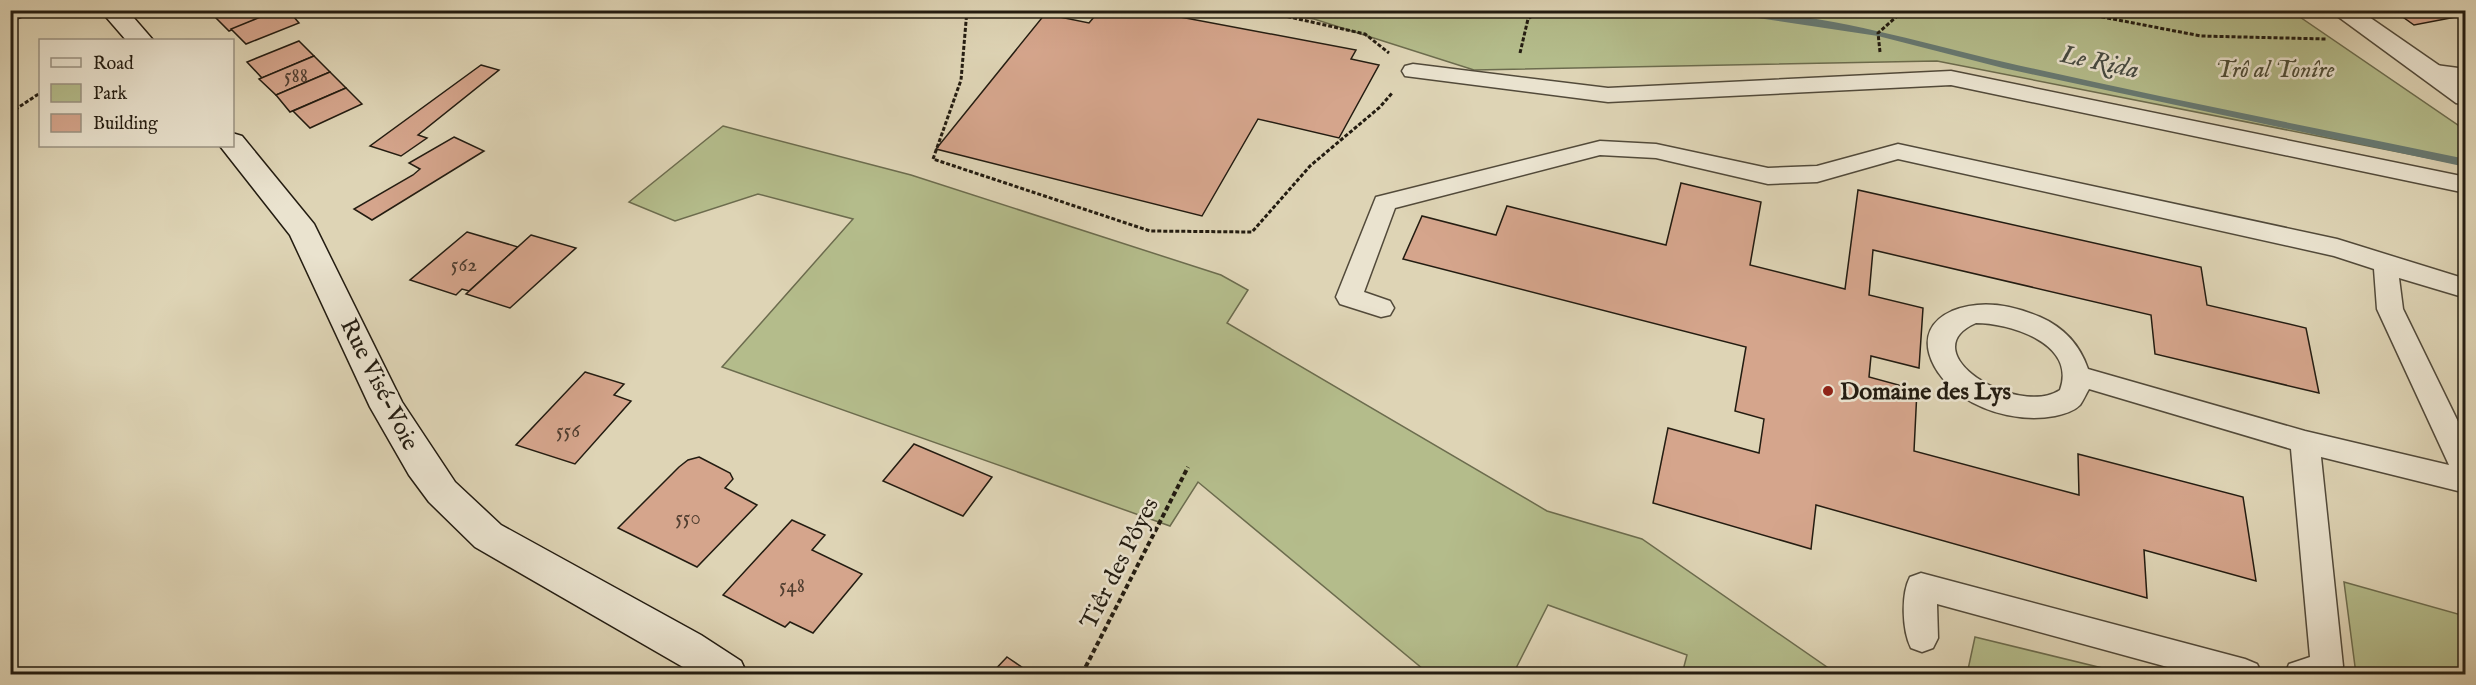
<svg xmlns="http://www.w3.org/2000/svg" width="2476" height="685" viewBox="0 0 2476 685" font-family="'IM FELL English',serif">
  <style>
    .green { fill: #b4bc8b; stroke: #6c6c4e; stroke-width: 1.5 }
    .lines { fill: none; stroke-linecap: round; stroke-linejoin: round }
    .stream { fill: #677972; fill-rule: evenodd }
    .building { fill: #d5a58c; stroke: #231c11; stroke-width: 1.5 }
    .lane-casing { stroke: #524a3a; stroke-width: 3 }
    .street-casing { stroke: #524a3a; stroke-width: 3 }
    .secondary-casing { stroke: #231c11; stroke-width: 3 }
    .path-far1 { stroke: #231c11; stroke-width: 3; stroke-dasharray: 4 2; stroke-linecap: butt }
    .path { stroke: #231c11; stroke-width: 4; stroke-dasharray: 5 3; stroke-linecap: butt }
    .lane { fill: #eae3cf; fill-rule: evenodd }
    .street { fill: #eae3cf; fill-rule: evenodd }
    .secondary { fill: #eae3cf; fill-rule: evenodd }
    .poi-dot { fill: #8f2418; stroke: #eae3cf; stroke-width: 2 }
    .labels { text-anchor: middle; stroke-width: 5; stroke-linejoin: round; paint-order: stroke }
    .number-label { font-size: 21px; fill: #503e30 }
    .park-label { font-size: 24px; font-style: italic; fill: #4e4c36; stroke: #eae3cf }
    .street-label { font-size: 24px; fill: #231c11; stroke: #eae3cf }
    .poi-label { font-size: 24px; font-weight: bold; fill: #231c11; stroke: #eae3cf; text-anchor: start }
    .water-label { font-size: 26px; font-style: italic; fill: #454a42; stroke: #eae3cf }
  </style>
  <rect width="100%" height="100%" fill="#ded4b5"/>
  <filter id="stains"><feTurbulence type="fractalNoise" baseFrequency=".00333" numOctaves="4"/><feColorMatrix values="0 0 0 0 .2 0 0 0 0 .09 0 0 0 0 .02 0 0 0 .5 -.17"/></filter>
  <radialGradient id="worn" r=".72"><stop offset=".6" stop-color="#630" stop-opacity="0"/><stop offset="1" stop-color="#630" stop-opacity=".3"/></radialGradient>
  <!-- green -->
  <g class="green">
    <polygon points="1250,11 2291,11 2465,130 2465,165 1937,61 1474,70 1314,19"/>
    <polygon points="723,126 911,175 1221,275 1248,290 1227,323 1547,511 1642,539 1837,674 1682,674 1687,655 1548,605 1513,674 1429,674 1198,482 1170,526 722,367 853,219 758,194 675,221 629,202"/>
    <polygon points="2344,582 2465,616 2465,674 2356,674"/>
    <polygon points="1975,637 2127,674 1967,674"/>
  </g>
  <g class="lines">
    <!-- stream -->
    <path class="stream" d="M1719 10C1816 10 1910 40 2004 62 2157 97 2312 127 2466 159V167L2003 68 1878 36 1724 13Z"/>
  </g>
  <!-- building -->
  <g class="building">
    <polygon points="10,10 38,10 38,11 10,22"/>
    <polygon points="225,10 278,10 229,31 213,15"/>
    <polygon points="278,10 288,10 299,23 246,44 231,29"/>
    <polygon points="1100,10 1143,10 1356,50 1351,59 1379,65 1339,138 1258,119 1202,216 936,149 1045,14 1089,23"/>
    <polygon points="2393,10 2460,10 2466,15 2414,25"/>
    <polygon points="299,41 314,56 262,78 247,62"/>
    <polygon points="314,56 330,72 276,95 259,79"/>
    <polygon points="481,65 499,70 418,135 427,138 401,156 370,146"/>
    <polygon points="330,72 346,88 290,112 276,95"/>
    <polygon points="346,88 362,104 310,128 293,111"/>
    <polygon points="454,137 484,151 372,220 354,209 413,175 420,169 409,163"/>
    <polygon points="1681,183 1761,202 1750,265 1845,289 1858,190 2201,267 2207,305 2306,328 2319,393 2155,354 2151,315 1873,250 1869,295 1923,308 1919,368 1871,356 1869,377 1917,390 1914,451 2079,495 2078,454 2243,497 2256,581 2144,550 2147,598 1816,505 1811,549 1653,503 1668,428 1759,453 1764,419 1735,411 1746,347 1403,259 1422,216 1496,235 1507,206 1666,245"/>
    <polygon points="467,232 518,247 469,291 462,289 456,295 410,280"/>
    <polygon points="531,235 576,248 510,308 466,294"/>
    <polygon points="585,372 624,384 614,395 631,401 575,464 516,445"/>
    <polygon points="914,444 992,477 963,516 883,481"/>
    <polygon points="699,457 730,473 733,479 725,488 757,505 697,567 618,528 679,467 688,460"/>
    <polygon points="792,520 825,535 812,550 862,574 813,633 790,622 785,627 723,595"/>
    <polygon points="1007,657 1029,672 1030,674 991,674"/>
  </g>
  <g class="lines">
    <!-- lane casing -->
    <g class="lane-casing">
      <g id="lane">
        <polygon points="1413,64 1608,88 1951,71 2466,177 2466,193 1951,85 1608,102 1405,76 1402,71 1405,66"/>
        <polygon points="2428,64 2466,69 2466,83 2420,76 2417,71 2420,66"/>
        <path d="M1600 141 1656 144 1768 168 1817 166 1898 144 2337 239 2466 279V298L2399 278 2403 309 2466 438V493L2321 457 2343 666 2340 674H2285L2289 664 2310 657 2291 449 2089 389C2086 394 2083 401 2080 405 2073 412 2063 414 2055 416 2024 422 1989 414 1963 397 1933 377 1907 331 1952 311 1981 299 2012 305 2040 317 2063 327 2080 345 2088 369L2305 431 2449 465 2377 309 2374 269 2334 256 1898 159 1817 182 1768 184 1656 158 1600 155 1395 208 1364 292 1390 301 1394 308 1390 315 1381 317 1340 304 1336 297 1376 197ZM1976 323C2009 323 2077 343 2060 390 2017 418 1910 352 1976 323Z"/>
        <path d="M1921 573 2245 659 2257 664 2262 674H2193L1937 604 1938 638 1933 648 1922 652 1911 648C1902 630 1901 594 1910 577Z"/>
      </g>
    </g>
    <!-- street casing -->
    <g class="street-casing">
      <polygon id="street" points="2329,10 2359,10 2466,84 2466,105 2456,103"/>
    </g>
    <!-- secondary casing -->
    <g class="secondary-casing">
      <g id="secondary">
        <polygon points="100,10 127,10 153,40 126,40"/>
        <polygon points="232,133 242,136 314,224 402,402 455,482 501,525 701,635 741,661 747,674 695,674 475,547 429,502 409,475 370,407 290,235 220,146 232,146"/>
      </g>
    </g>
    <!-- path-far1 -->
    <g class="path-far1">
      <polyline points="967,10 961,80 933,159 1150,231 1252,232 1310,166 1380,107 1393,92"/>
      <polyline points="1258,10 1365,34 1389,53"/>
      <polyline points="2066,10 2201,36 2326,39"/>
      <polyline points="1880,52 1878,33 1904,10"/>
      <polyline points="1520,53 1528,19 1540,10"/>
      <polyline points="10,113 40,93"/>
    </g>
    <!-- path -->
    <polyline class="path" points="1082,674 1188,467"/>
    <!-- lane -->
    <use href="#lane" class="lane"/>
    <!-- street -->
    <use href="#street" class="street"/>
    <!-- secondary -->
    <use href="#secondary" class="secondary"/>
  </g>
  <!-- markers -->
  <circle class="poi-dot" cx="1828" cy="391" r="6"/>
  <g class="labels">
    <!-- number labels -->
    <g class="number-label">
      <text x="296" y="82">588</text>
      <text x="464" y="271">562</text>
      <text x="568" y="437">556</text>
      <text x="688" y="524">550</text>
      <text x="792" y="592">548</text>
    </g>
    <!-- park labels -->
    <g class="park-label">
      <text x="2275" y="77">Trô al Tonîre</text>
    </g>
    <!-- street labels -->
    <g class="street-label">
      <text transform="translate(380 384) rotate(63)" y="8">Rue Visé-Voie</text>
      <text transform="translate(1119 563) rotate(-63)" y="8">Tiêr des Pôyes</text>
    </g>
    <!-- poi labels -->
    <g class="poi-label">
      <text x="1840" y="399">Domaine des Lys</text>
    </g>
    <!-- water labels -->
    <g class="water-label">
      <text transform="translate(2100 61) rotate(12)" y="9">Le Rida</text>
    </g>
  </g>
  <!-- margin -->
  <rect width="2476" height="685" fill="none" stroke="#ded4b5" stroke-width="36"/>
  <rect x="12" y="12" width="2452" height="661" fill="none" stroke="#231c11" stroke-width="3"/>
  <rect x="18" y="18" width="2440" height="649" fill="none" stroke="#231c11" stroke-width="1.5"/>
  <!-- legend -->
  <rect x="39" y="39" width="195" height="108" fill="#eae3cf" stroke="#9a9383" stroke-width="1.5"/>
  <rect x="51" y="58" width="30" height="9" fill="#eae3cf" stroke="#9a9383" stroke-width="1.5"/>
  <text x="93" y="69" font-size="18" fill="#231c11">Road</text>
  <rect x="51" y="84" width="30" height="18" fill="#b4bc8b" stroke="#9a9383" stroke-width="1.5"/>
  <text x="93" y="99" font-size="18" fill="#231c11">Park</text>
  <rect x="51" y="114" width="30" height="18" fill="#d5a58c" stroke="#9a9383" stroke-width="1.5"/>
  <text x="93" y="129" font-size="18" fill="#231c11">Building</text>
  <rect width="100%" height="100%" filter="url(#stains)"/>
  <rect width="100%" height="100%" fill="url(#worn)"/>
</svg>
